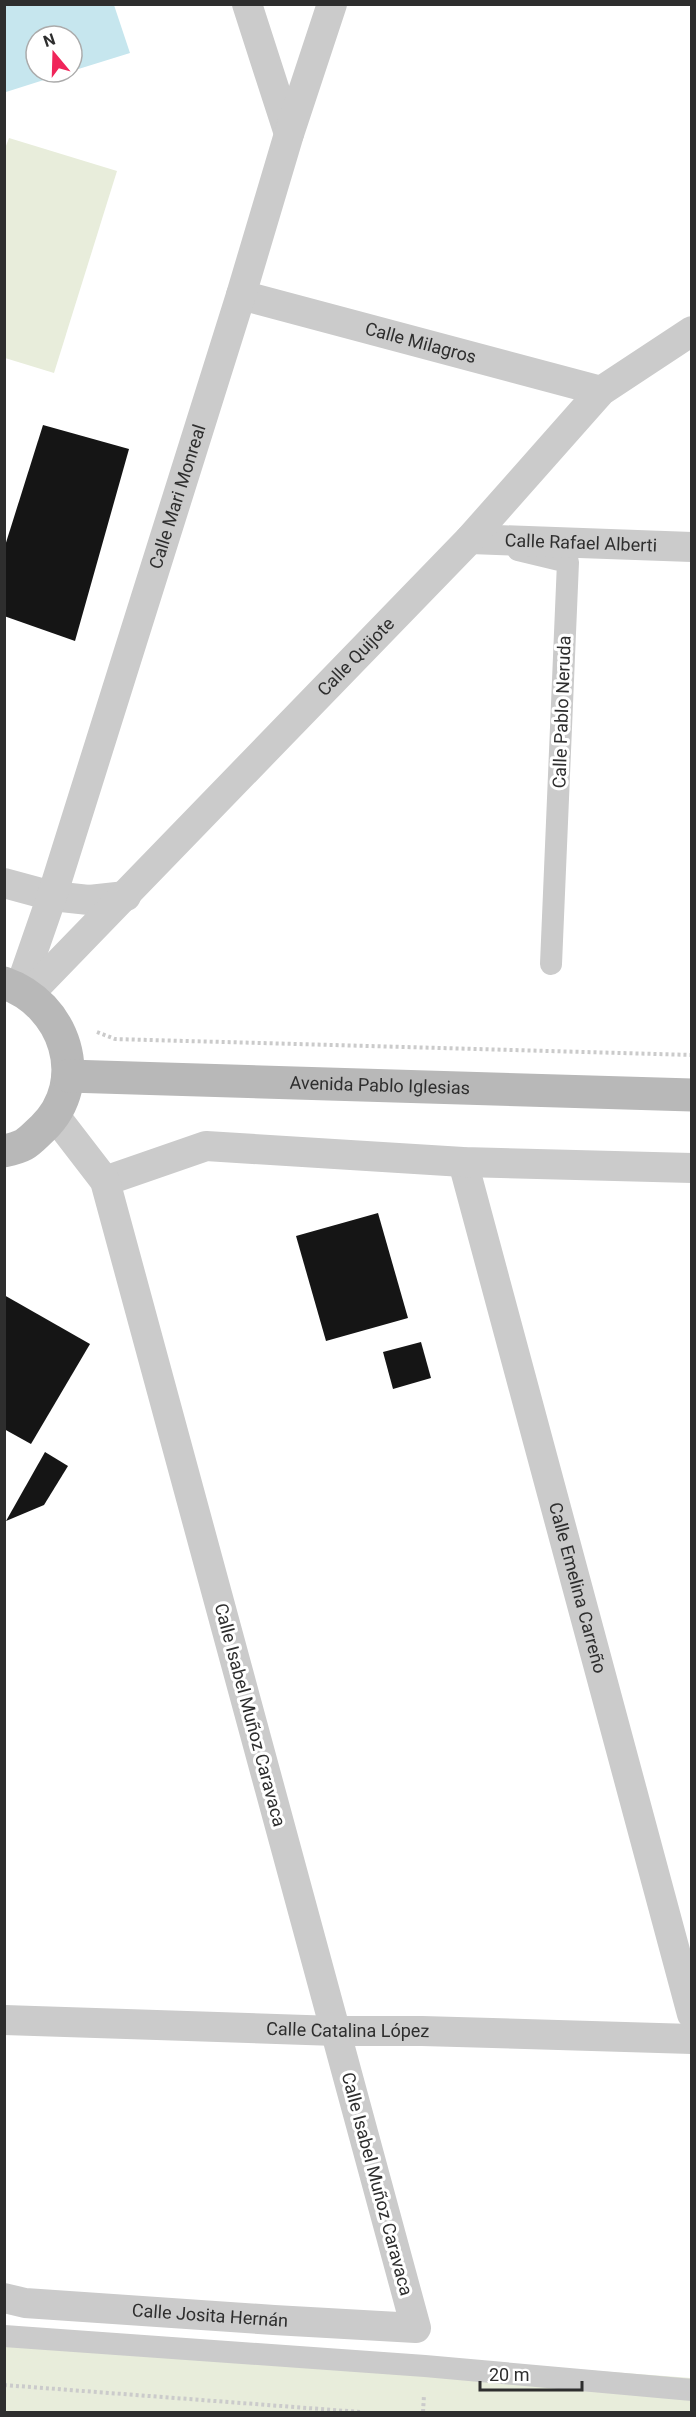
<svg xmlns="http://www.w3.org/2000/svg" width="696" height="2417" viewBox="0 0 696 2417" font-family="Roboto,sans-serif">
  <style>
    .green { fill: #e8eddb }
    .water { fill: #c6e6ee }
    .building { fill: #151515 }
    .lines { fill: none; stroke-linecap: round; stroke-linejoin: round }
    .path { stroke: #cbcbcb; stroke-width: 4; stroke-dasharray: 3 3; stroke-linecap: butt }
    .pedestrian { stroke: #cbcbcb; stroke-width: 22 }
    .minor { stroke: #cbcbcb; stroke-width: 30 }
    .secondary { stroke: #b8b8b8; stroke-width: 33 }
    .labels { text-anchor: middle; stroke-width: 6; stroke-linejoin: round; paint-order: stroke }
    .street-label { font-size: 18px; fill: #2e2e2e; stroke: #fff }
  </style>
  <rect width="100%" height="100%" fill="#fff"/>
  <!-- green -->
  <g class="green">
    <polygon points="9,138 117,171 54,373 5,358 4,151"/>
    <polygon points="4,2326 691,2378 691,2412 5,2412"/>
  </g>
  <!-- water -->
  <polygon class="water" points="4,5 114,5 130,53 72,71 72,36 36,36 36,72 69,72 6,92"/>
  <!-- building -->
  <g class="building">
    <polygon points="43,425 129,449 75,641 4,616 4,549"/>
    <polygon points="378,1213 408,1318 326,1341 296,1236"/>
    <polygon points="4,1295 90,1344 31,1444 4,1429"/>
    <polygon points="421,1342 431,1378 393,1389 383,1352"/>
    <polygon points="45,1452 68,1466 44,1505 6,1521"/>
  </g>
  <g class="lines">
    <!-- path -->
    <g class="path">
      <polyline points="97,1032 115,1039 692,1055"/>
      <polyline points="4,2385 360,2412"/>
      <polyline points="423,2412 424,2395"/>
    </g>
    <!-- pedestrian -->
    <g class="pedestrian">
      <polyline points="518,550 568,562 551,964"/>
      <polyline points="4,2336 425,2366 692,2390"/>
    </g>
    <!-- minor -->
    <g class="minor">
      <polyline points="247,4 289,134"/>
      <path id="s1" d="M241 295 601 391"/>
      <path id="s2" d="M470 539 692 547"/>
      <polyline points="4,883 52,896 89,900 126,896"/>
      <path id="s3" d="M20 988 52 896 241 295 289 134 332 4"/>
      <path id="s4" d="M28 995 470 539 601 391 692 331"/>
      <path id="s5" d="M463 1162 692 2014"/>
      <polyline points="105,1181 206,1146 463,1162 692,1168"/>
      <path id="s6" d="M4 2020 336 2031H422L692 2039"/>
      <path id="s7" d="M4 2298 25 2303 274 2320 416 2328 105 1181 55 1116"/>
    </g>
    <!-- secondary -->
    <g class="secondary">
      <path d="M4 983C65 1004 91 1081 43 1128 27 1143 27 1146 4 1151"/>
      <path id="s8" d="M68 1076 692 1095"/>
    </g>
  </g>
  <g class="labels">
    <!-- street labels -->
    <g class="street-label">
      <text dy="6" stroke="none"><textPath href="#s1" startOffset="186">Calle Milagros</textPath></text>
      <text dy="6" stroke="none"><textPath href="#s3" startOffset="516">Calle Mari Monreal</textPath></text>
      <text dy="6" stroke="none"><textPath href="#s2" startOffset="111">Calle Rafael Alberti</textPath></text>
      <text dy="6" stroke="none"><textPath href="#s4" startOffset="471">Calle Quijote</textPath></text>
      <text transform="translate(562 712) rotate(-88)" y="6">Calle Pablo Neruda</text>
      <text dy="6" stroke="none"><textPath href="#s8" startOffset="312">Avenida Pablo Iglesias</textPath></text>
      <text dy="6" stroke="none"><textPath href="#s5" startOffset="441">Calle Emelina Carreño</textPath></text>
      <text transform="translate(250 1715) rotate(75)" y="6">Calle Isabel Muñoz Caravaca</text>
      <text dy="6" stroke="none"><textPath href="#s6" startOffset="344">Calle Catalina López</textPath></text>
      <text transform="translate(377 2184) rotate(75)" y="6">Calle Isabel Muñoz Caravaca</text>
      <text dy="6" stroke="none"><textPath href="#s7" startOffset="207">Calle Josita Hernán</textPath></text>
    </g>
  </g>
  <!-- border -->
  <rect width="696" height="2417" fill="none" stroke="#2e2e2e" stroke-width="12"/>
  <!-- north arrow -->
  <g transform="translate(54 54) rotate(341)"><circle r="28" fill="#ffffff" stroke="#ababab" stroke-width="1.5"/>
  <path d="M0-4.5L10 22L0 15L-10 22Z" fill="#f0255a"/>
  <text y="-9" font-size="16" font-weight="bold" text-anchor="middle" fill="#2e2e2e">N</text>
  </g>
  <!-- scale -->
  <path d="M480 2381v9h102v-9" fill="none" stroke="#2e2e2e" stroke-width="3"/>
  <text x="489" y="2381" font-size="18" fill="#2e2e2e" stroke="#ffffff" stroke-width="4.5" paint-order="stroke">20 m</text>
</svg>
